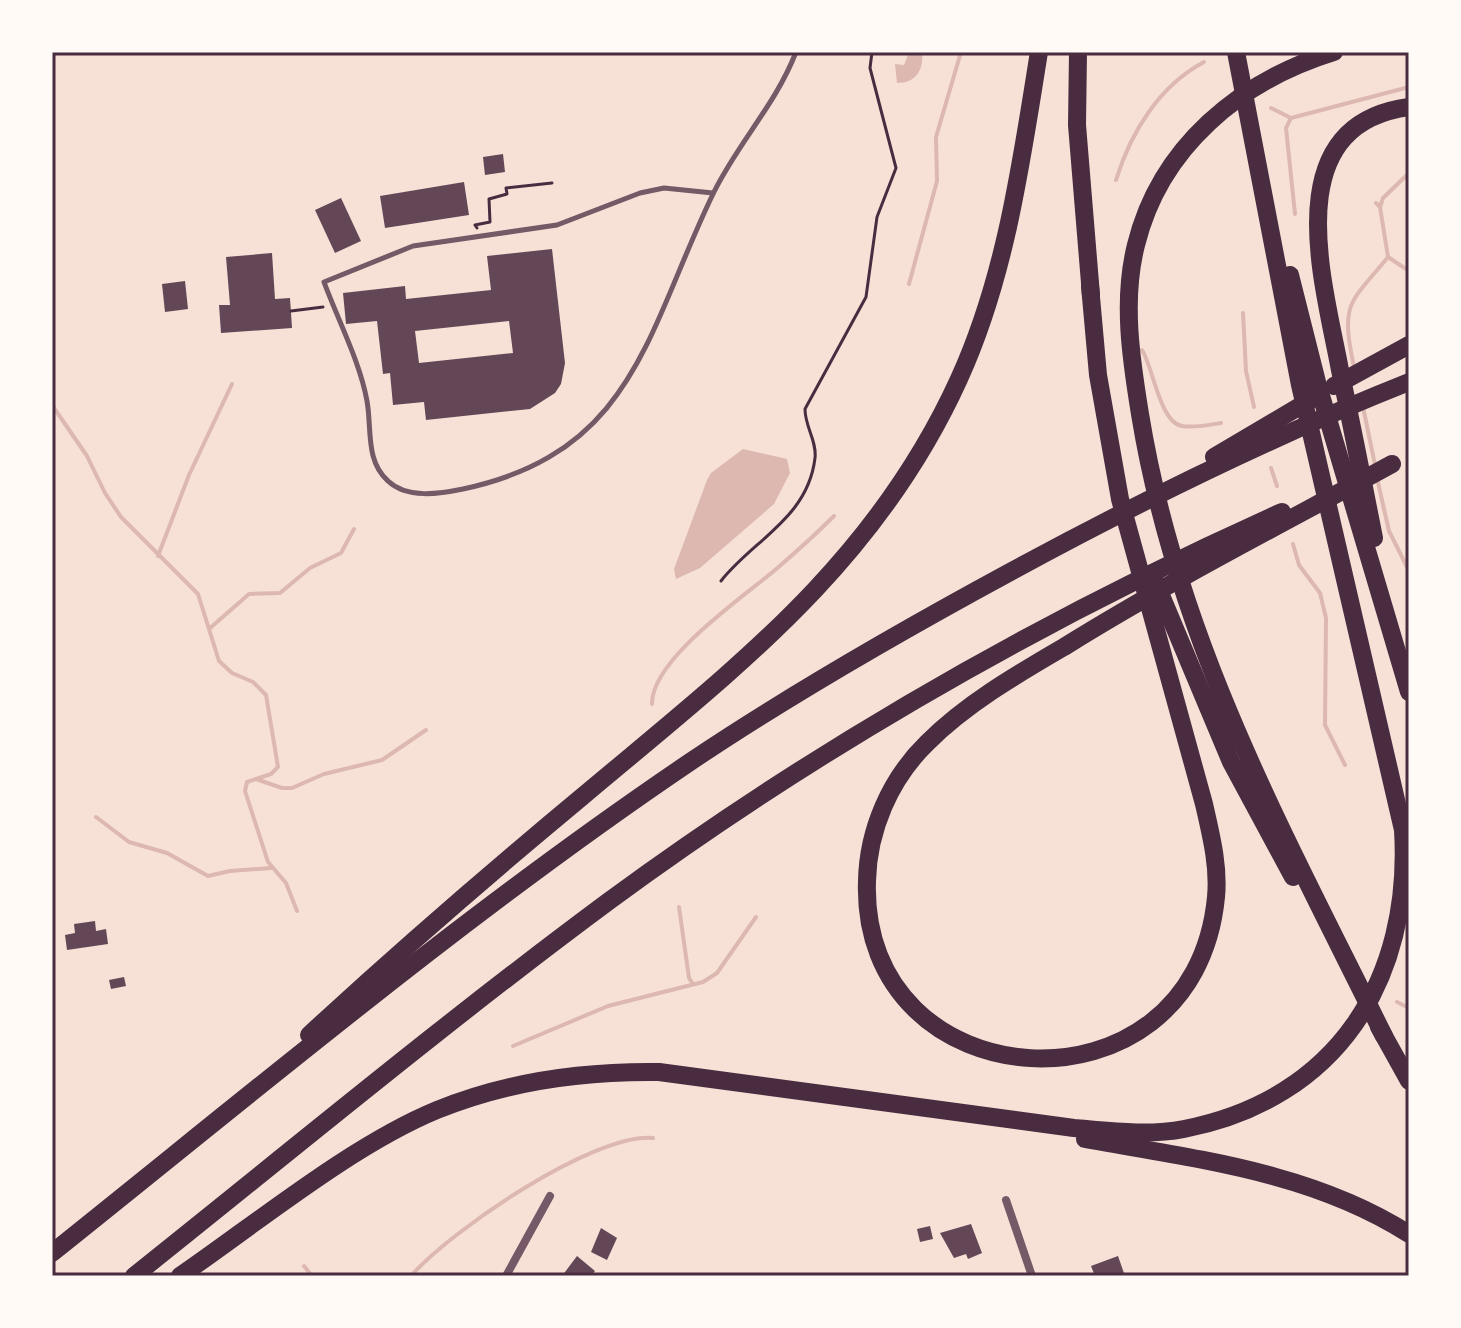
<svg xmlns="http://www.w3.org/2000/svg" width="1461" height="1328" viewBox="0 0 1461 1328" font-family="Cabin,sans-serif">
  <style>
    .water { fill: #dcb8b0 }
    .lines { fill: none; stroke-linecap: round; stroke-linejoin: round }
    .stream { stroke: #dcb8b0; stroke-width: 4 }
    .building { fill: #644757; fill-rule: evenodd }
    .path { stroke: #4a2c40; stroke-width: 3 }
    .service { stroke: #755966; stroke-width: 5 }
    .minor { stroke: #755966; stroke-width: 8 }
    .motorway { stroke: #4a2c40; stroke-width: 18 }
    .neatline { fill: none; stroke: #4a2c40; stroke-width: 3 }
  </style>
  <rect width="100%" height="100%" fill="#f7e1d7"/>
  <!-- water -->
  <g class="water">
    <path d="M909 52H922C924 70 916 83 897 83L895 64 904 65Z"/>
    <polygon points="743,449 787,459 790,473 774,504 700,568 676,579 674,569 707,480 711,473"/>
  </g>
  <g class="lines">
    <!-- stream -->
    <g class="stream">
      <polyline points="1271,108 1291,118 1409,87"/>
      <polyline points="1291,118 1286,128 1295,214"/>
      <path d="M1116 180C1131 132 1159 86 1204 62"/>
      <polyline points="1380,207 1383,198 1409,173"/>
      <polyline points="1388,257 1409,271"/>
      <polyline points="909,284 937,181 936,137 961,52"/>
      <polyline points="1243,313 1246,371 1254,407"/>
      <path d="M1142 350C1153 367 1160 423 1182 426 1194 428 1209 425 1221 423"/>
      <path d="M1354 367C1340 301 1350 304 1388 257L1380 207 1376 203"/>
      <polyline points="52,405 87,456 105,493 121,517 198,594 219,661 232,673 253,682 266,695 278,767 271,774 247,782 245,791 268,862 286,883 297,911"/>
      <polyline points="1363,407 1375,465"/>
      <polyline points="1271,468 1277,486"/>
      <polyline points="1377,478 1389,531 1409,571"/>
      <polyline points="1293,544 1299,565 1320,593 1326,618 1325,725 1345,765"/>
      <polyline points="158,556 189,475 232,384"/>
      <polyline points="209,629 249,594 280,593 310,568 341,553 354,529"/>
      <path d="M652 704C651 660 742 598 775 570 795 553 815 535 834 516"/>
      <polyline points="256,779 282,788 292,788 324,774 382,760 426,730"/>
      <polyline points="96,817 129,842 167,853 208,876 230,871 271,868"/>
      <polyline points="679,907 689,978 693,984"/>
      <polyline points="1397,1002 1409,1008"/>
      <polyline points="513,1046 608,1006 703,982 717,973 756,917"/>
      <polyline points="304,1266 312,1276"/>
      <path d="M411 1276C450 1231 593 1133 653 1138"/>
    </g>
  </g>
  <!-- building -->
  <g class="building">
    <polygon points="503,154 505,172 485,175 483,157"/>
    <polygon points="464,182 469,215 385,228 380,196"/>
    <polygon points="341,198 361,241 335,253 315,210"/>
    <path d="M552 249 565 363 561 384 555 393 530 409 426 420 424 402 393 405 390 373 383 374 377 321 346 324 343 293 405 286 406 299 491 290 487 256ZM509 321 513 353 419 363 415 331Z"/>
    <polygon points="272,253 275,299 290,298 292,328 221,333 219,305 230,305 226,257"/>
    <polygon points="185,281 188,309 165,312 162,284"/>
    <polygon points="95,921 96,931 106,929 108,944 67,950 65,935 75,933 74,924"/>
    <polygon points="124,977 126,986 111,989 109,980"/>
    <polygon points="971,1224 982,1253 968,1259 966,1254 954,1258 940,1233"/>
    <polygon points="930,1226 933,1239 920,1242 917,1229"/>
    <polygon points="601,1228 617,1238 607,1260 591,1252"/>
    <polygon points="577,1256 595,1271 591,1276 562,1276"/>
    <polygon points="1118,1256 1125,1276 1095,1276 1091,1266"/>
  </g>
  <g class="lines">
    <!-- path -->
    <g class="path">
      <polyline points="477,228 475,225 490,222 489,199 507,194 506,188 552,183"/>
      <polyline points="291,311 323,307"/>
      <path d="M721 581C753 540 808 518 815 458 817 441 805 427 805 409L866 297 877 217 896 168 870 68 872 52"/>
    </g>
    <!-- service -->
    <path class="service" d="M713 193 664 188 640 193 557 225 413 246 324 282C338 320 360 362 367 401 372 428 365 461 388 481 407 499 439 494 463 489 636 452 647 329 714 192 738 143 776 104 796 52"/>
    <!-- minor -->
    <g class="minor">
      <polyline points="1006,1200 1032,1276"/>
      <polyline points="506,1276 550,1196"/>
    </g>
    <!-- motorway -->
    <g class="motorway">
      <polyline points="1078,52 1077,125 1091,295"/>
      <path d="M1334 52C1240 81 1160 147 1136 245 1122 300 1131 359 1140 414 1177 642 1283 831 1384 1036"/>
      <polyline points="1290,275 1317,382 1409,692"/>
      <path d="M1090 286 1098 375 1120 499 1204 804C1211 835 1219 866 1216 897 1194 1126 859 1103 867 881 868 830 890 779 927 743 966 704 1016 675 1064 647 1170 581 1282 524 1392 464"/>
      <polyline points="1334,386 1409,345"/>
      <polyline points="1214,457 1312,399"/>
      <path d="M1374 538C1363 482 1352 426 1340 370 1324 283 1275 125 1409 107"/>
      <polyline points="1155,581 1231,762 1293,877"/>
      <polyline points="1379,1027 1409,1081"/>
      <path d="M309 1035C398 953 489 874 583 796 734 669 875 564 959 379 1006 276 1021 163 1039 52"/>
      <path d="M1085 1139C1196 1159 1312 1172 1409 1234"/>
      <path d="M52 1253C261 1086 468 912 690 762 794 692 903 630 1012 571 1141 501 1273 436 1409 382"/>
      <path d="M134 1276C292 1150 447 1021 609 901 817 748 1045 618 1282 512"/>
      <path d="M180 1276C257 1223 352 1145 437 1110 508 1081 583 1071 659 1072L1074 1128C1110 1131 1148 1136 1184 1129 1337 1099 1412 980 1403 830L1300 385 1236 52"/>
    </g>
  </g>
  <!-- border -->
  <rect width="1461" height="1328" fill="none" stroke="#fffaf5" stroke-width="108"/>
  <rect x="54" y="54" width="1353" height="1220" class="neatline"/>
</svg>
